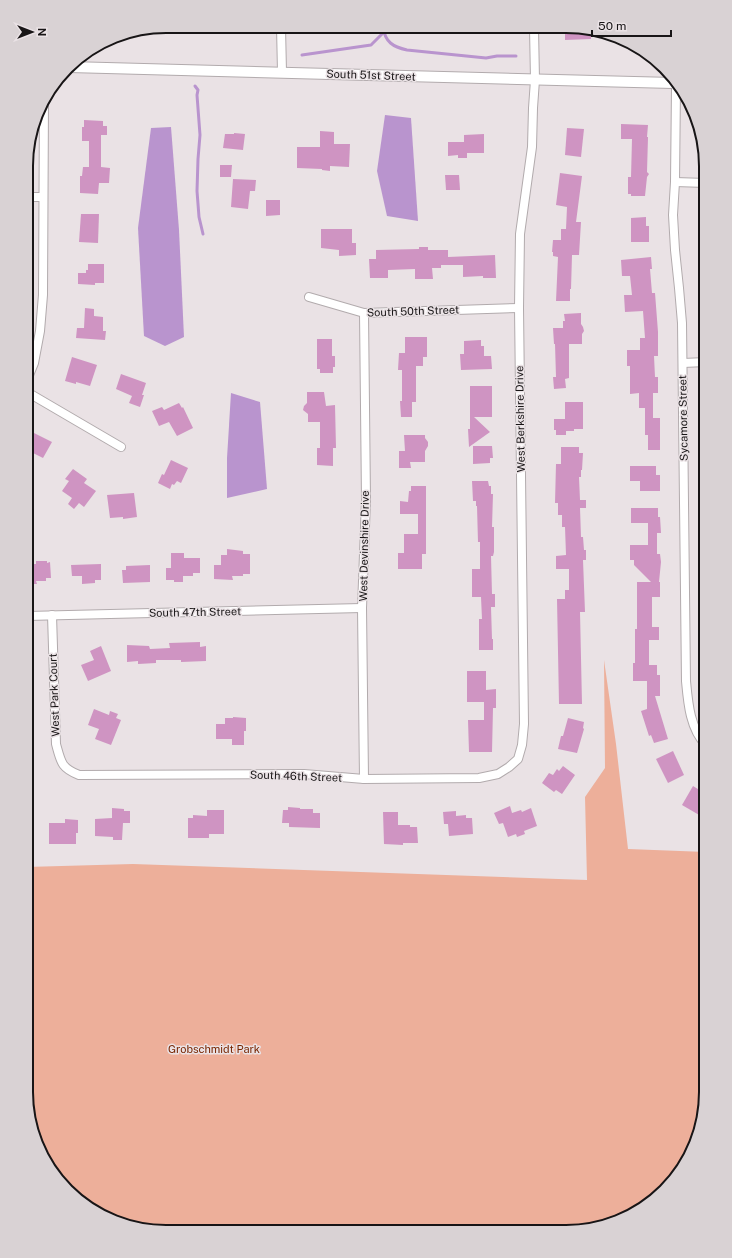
<svg xmlns="http://www.w3.org/2000/svg" width="732" height="1258" viewBox="0 0 732 1258" font-family="'Public Sans',sans-serif">
  <style>
    .green { fill: #edaf9a }
    .water { fill: #b994ce }
    .lines { fill: none; stroke-linecap: round; stroke-linejoin: round }
    .stream { stroke: #b994ce; stroke-width: 3 }
    .building { fill: #cf94c2 }
    .minor-casing { stroke: #b2abad; stroke-width: 10 }
    .tertiary-casing { stroke: #b2abad; stroke-width: 12 }
    .minor { stroke: #fff; stroke-width: 8 }
    .tertiary { stroke: #fff; stroke-width: 10 }
    .labels { text-anchor: middle; stroke-width: 3; stroke-linejoin: round; paint-order: stroke }
    .street-label { font-size: 11px; fill: #181516; stroke: #eae2e5 }
    .park-label { font-size: 11px; fill: #782500; stroke: #eae2e5 }
    .rim { fill: none; stroke: #181516; stroke-width: 2 }
  </style>
  <rect width="100%" height="100%" fill="#eae2e5"/>
  <!-- green -->
  <polygon class="green" points="604,660 616,744 628,849 706,852 706,1101 698,1137 677,1177 651,1203 611,1224 566,1232 148,1231 112,1221 74,1197 34,1137 26,1092 26,867 133,864 587,880 585,797 605,768"/>
  <!-- water -->
  <g class="water">
    <polygon points="385,115 411,118 418,221 387,216 377,171"/>
    <polygon points="171,127 179,230 184,337 165,346 144,336 138,228 151,128"/>
    <polygon points="231,393 260,402 267,489 227,498 227,458"/>
  </g>
  <g class="lines">
    <!-- stream -->
    <g class="stream">
      <path d="M383 27C385 42 393 47 407 50L486 58 497 56H516"/>
      <polyline points="302,55 371,45 383,33"/>
      <polyline points="195,86 198,90 197,95 200,135 198,159 197,191 199,217 203,234"/>
    </g>
  </g>
  <!-- building -->
  <g class="building">
    <polygon points="565,28 591,29 591,39 565,40"/>
    <polygon points="84,120 103,121 103,126 107,126 107,135 101,135 101,167 110,168 109,183 99,183 98,194 80,193 80,176 82,176 83,167 89,167 89,141 82,141 82,127 84,127"/>
    <polygon points="621,124 648,125 647,137 648,137 647,172 649,174 647,177 645,196 631,196 631,194 628,194 628,177 631,177 632,139 621,139"/>
    <polygon points="567,128 584,129 581,157 565,155"/>
    <polygon points="320,131 334,132 334,144 350,144 349,167 330,166 330,171 322,170 322,169 297,168 297,147 320,147"/>
    <polygon points="234,133 245,134 243,150 223,148 225,134 234,134"/>
    <polygon points="484,134 484,153 467,153 467,158 458,158 458,155 448,156 448,142 464,142 464,135"/>
    <polygon points="220,165 232,165 231,177 220,177"/>
    <polygon points="560,173 582,176 576,222 581,222 579,255 572,255 571,289 570,289 570,301 556,301 558,257 553,256 553,252 552,252 553,240 561,240 561,229 566,229 567,207 556,205"/>
    <polygon points="445,175 459,175 460,190 446,190"/>
    <polygon points="233,179 256,180 255,191 250,191 248,209 231,207"/>
    <polygon points="266,200 280,200 280,215 266,216"/>
    <polygon points="81,214 99,214 98,243 79,242"/>
    <polygon points="646,217 646,226 649,226 649,242 631,242 631,218"/>
    <polygon points="321,229 352,229 352,243 356,243 356,255 339,256 339,250 321,248"/>
    <polygon points="419,247 428,247 428,250 448,250 448,257 495,255 496,278 483,278 483,276 463,277 463,265 441,265 441,268 432,268 433,279 415,279 415,269 388,270 388,278 370,278 369,259 376,259 376,250 419,249"/>
    <polygon points="651,257 652,269 650,269 652,293 655,293 658,332 658,356 654,356 655,377 658,377 658,393 653,393 653,418 660,418 660,450 648,450 648,435 645,435 645,408 639,408 639,393 630,394 630,366 627,366 627,350 640,350 640,338 645,338 643,311 625,312 624,295 632,295 630,276 622,276 621,260"/>
    <polygon points="88,264 104,264 104,283 95,283 95,285 78,284 78,273 86,273 86,270 88,270"/>
    <polygon points="85,308 94,309 94,316 103,317 103,331 106,331 105,340 76,338 77,328 84,328"/>
    <polygon points="581,313 581,324 583,327 584,331 582,334 582,344 569,344 569,378 565,379 566,388 554,389 553,377 556,377 555,344 554,344 553,328 563,328 563,321 565,321 564,314"/>
    <polygon points="405,337 427,337 427,357 423,357 423,366 416,366 416,402 412,402 412,417 401,417 400,401 402,401 402,370 398,370 399,353 405,353"/>
    <polygon points="317,339 332,339 332,356 335,356 335,367 333,367 333,373 320,373 320,369 317,369"/>
    <polygon points="481,340 481,346 484,346 484,356 491,356 492,369 461,370 460,354 464,354 464,341"/>
    <polygon points="72,357 97,365 90,386 76,382 76,384 65,381"/>
    <polygon points="121,374 146,383 142,395 144,395 140,407 129,403 132,396 116,389"/>
    <polygon points="470,386 492,386 492,417 474,417 490,432 469,447 468,429 470,429"/>
    <polygon points="307,392 324,392 326,406 335,405 336,448 333,448 333,466 317,465 317,448 320,448 320,422 308,422 308,414 303,410 304,406 307,403"/>
    <polygon points="565,402 583,402 583,429 574,429 574,431 566,431 566,435 556,435 556,430 554,430 554,419 565,419"/>
    <polygon points="179,403 182,408 183,407 193,428 177,436 169,422 159,426 152,411 162,407 164,410"/>
    <polygon points="30,431 52,442 43,458 27,450 27,437"/>
    <polygon points="404,435 425,435 425,438 428,442 428,446 425,451 425,462 410,462 411,468 399,468 399,451 405,451"/>
    <polygon points="473,446 492,446 493,458 490,458 490,463 473,464"/>
    <polygon points="561,447 579,447 579,453 583,453 582,470 581,470 581,477 579,477 580,500 586,500 586,508 580,508 581,537 583,537 584,550 586,550 586,560 583,560 585,612 580,612 582,704 559,704 557,599 565,599 565,590 569,590 569,569 556,569 556,556 566,555 565,527 562,527 562,515 558,515 558,503 555,503 556,464 561,464"/>
    <polygon points="171,460 188,468 181,483 177,481 174,485 172,484 170,489 158,483 162,474 164,475"/>
    <polygon points="630,466 656,466 656,475 660,475 660,491 640,491 640,481 630,481"/>
    <polygon points="73,469 87,479 84,483 96,491 84,507 79,503 74,509 68,504 72,498 62,491 69,481 65,479"/>
    <polygon points="472,481 488,481 489,486 491,486 491,494 493,494 492,527 494,527 494,552 493,556 491,556 492,594 495,594 495,607 491,607 492,639 493,639 493,650 479,650 479,619 482,619 481,597 472,597 472,569 480,569 480,542 478,542 477,506 476,506 476,501 473,501"/>
    <polygon points="411,486 426,486 426,554 422,554 422,569 398,569 398,553 404,553 404,534 418,534 418,514 400,514 400,501 408,502 409,491 411,491"/>
    <polygon points="134,493 137,517 123,519 123,517 110,518 107,495"/>
    <polygon points="631,508 658,508 658,517 660,517 661,533 657,533 657,554 660,554 661,562 659,582 660,582 660,597 652,597 652,627 659,627 659,640 649,640 649,665 657,665 657,675 660,675 660,696 655,696 668,739 654,743 651,735 649,736 641,711 647,709 647,681 633,681 633,663 635,663 635,629 637,629 637,582 651,582 634,565 634,560 630,560 630,545 648,545 648,523 631,523"/>
    <polygon points="227,549 243,551 243,554 250,554 250,574 243,574 243,576 232,576 233,580 214,579 214,565 221,565 221,555 227,555"/>
    <polygon points="171,553 184,553 184,558 200,558 200,573 193,573 193,576 183,576 183,582 174,582 174,580 166,580 166,568 171,568"/>
    <polygon points="36,561 47,561 47,563 50,562 51,578 46,578 46,581 36,581 37,584 27,584 27,564 36,564"/>
    <polygon points="101,564 101,580 95,580 95,583 82,584 82,576 72,576 71,565"/>
    <polygon points="150,565 150,582 123,583 122,570 126,570 126,566"/>
    <polygon points="200,642 200,647 206,646 206,661 181,662 181,660 156,660 156,663 138,664 138,661 127,662 127,645 149,646 150,649 170,648 169,643"/>
    <polygon points="101,646 111,671 88,681 81,665 94,660 90,651"/>
    <polygon points="467,671 486,671 486,690 496,689 496,708 493,708 492,752 469,752 468,720 484,720 484,702 467,702"/>
    <polygon points="94,709 109,715 110,711 118,714 116,718 121,720 111,745 95,739 99,729 88,725"/>
    <polygon points="233,717 246,718 246,731 244,731 244,745 232,745 232,739 216,739 216,724 225,724 225,718 233,718"/>
    <polygon points="568,718 584,722 583,728 584,729 577,753 558,749 561,736 563,736"/>
    <polygon points="673,751 684,775 668,783 656,759"/>
    <polygon points="563,766 575,775 562,794 556,790 554,792 542,783 549,773 553,775 557,769 559,771"/>
    <polygon points="693,786 706,794 706,819 682,805"/>
    <polygon points="510,806 512,813 521,810 522,812 531,808 537,826 524,831 525,834 517,837 516,834 508,837 503,823 499,824 494,813"/>
    <polygon points="288,807 300,808 300,809 313,809 313,813 320,813 320,828 289,827 289,823 282,823 283,810 288,810"/>
    <polygon points="112,808 124,809 124,811 130,811 130,823 123,823 122,840 113,840 113,837 95,836 95,819 112,818"/>
    <polygon points="207,810 224,810 224,834 209,834 209,838 188,838 188,818 193,818 193,815 207,816"/>
    <polygon points="456,811 456,816 466,815 466,818 472,818 473,834 449,836 448,824 444,824 443,812"/>
    <polygon points="383,812 398,812 398,825 410,825 410,827 417,827 418,843 403,843 403,845 384,844"/>
    <polygon points="65,819 78,820 78,833 76,833 76,844 49,844 49,823 65,823"/>
  </g>
  <g class="lines">
    <!-- minor casing -->
    <g class="minor-casing">
      <g id="minor">
        <polyline points="281,27 282,72"/>
        <path d="M676 87 675 182 673 215 675 250 679 288 682 323 686 681C688 703 690 729 706 745"/>
        <polyline points="675,182 706,183"/>
        <polyline points="27,197 43,197"/>
        <polyline points="309,297 364,313 519,308"/>
        <polyline points="683,363 706,362"/>
        <polyline points="27,380 34,363 40,331 43,295 44,100"/>
        <polyline points="27,392 121,447"/>
        <path d="M52 615 56 744C61 762 61 768 79 775L304 774 364 779 479 778 498 774 509 767 518 759 522 745 524 724 519 308 520 234 532 147 533 108 535 80 534 28"/>
        <polyline points="27,616 362,608"/>
        <polyline points="364,779 362,608 366,500 364,313"/>
      </g>
    </g>
    <!-- tertiary casing -->
    <g class="tertiary-casing">
      <polyline id="tertiary" points="69,67 673,83"/>
    </g>
    <!-- minor -->
    <use href="#minor" class="minor"/>
    <!-- tertiary -->
    <use href="#tertiary" class="tertiary"/>
  </g>
  <g class="labels">
    <!-- street labels -->
    <g class="street-label">
      <text transform="translate(371 75) rotate(2)" y="4">South 51st Street</text>
      <text transform="translate(413 311) rotate(-2)" y="4">South 50th Street</text>
      <text transform="translate(683 418) rotate(-91)" y="4">Sycamore Street</text>
      <text transform="translate(520 419) rotate(-91)" y="4">West Berkshire Drive</text>
      <text transform="translate(364 546) rotate(-89)" y="4">West Devinshire Drive</text>
      <text transform="translate(195 612) rotate(-1)" y="4">South 47th Street</text>
      <text transform="translate(54 695) rotate(-92)" y="4">West Park Court</text>
      <text transform="translate(296 776) rotate(2)" y="4">South 46th Street</text>
    </g>
    <!-- park labels -->
    <g class="park-label">
      <text x="214" y="1053">Grobschmidt Park</text>
    </g>
  </g>
  <!-- crop -->
  <path d="M0 0H732V1258H0ZM166 33H566A133 133 0 0 1 699 166V1092A133 133 0 0 1 566 1225H166A133 133 0 0 1 33 1092V166A133 133 0 0 1 166 33Z" fill="#d9d2d4" fill-rule="evenodd"/>
  <path class="rim" d="M166 33H566A133 133 0 0 1 699 166V1092A133 133 0 0 1 566 1225H166A133 133 0 0 1 33 1092V166A133 133 0 0 1 166 33Z"/>
  <!-- north arrow -->
  <g transform="translate(32 32) rotate(90)" stroke="#eae2e5" stroke-width="3" paint-order="stroke">
  <path d="M0-3L7 15L0 10L-7 15Z" fill="#181516"/>
  <text y="-6" font-size="11" font-weight="bold" text-anchor="middle" fill="#181516">N</text>
  </g>
  <!-- scale -->
  <path d="M592 30v6h79v-6" fill="none" stroke="#181516" stroke-width="2"/>
  <text x="598" y="30" font-size="12" fill="#181516" stroke="#eae2e5" stroke-width="3" paint-order="stroke">50 m</text>
</svg>
